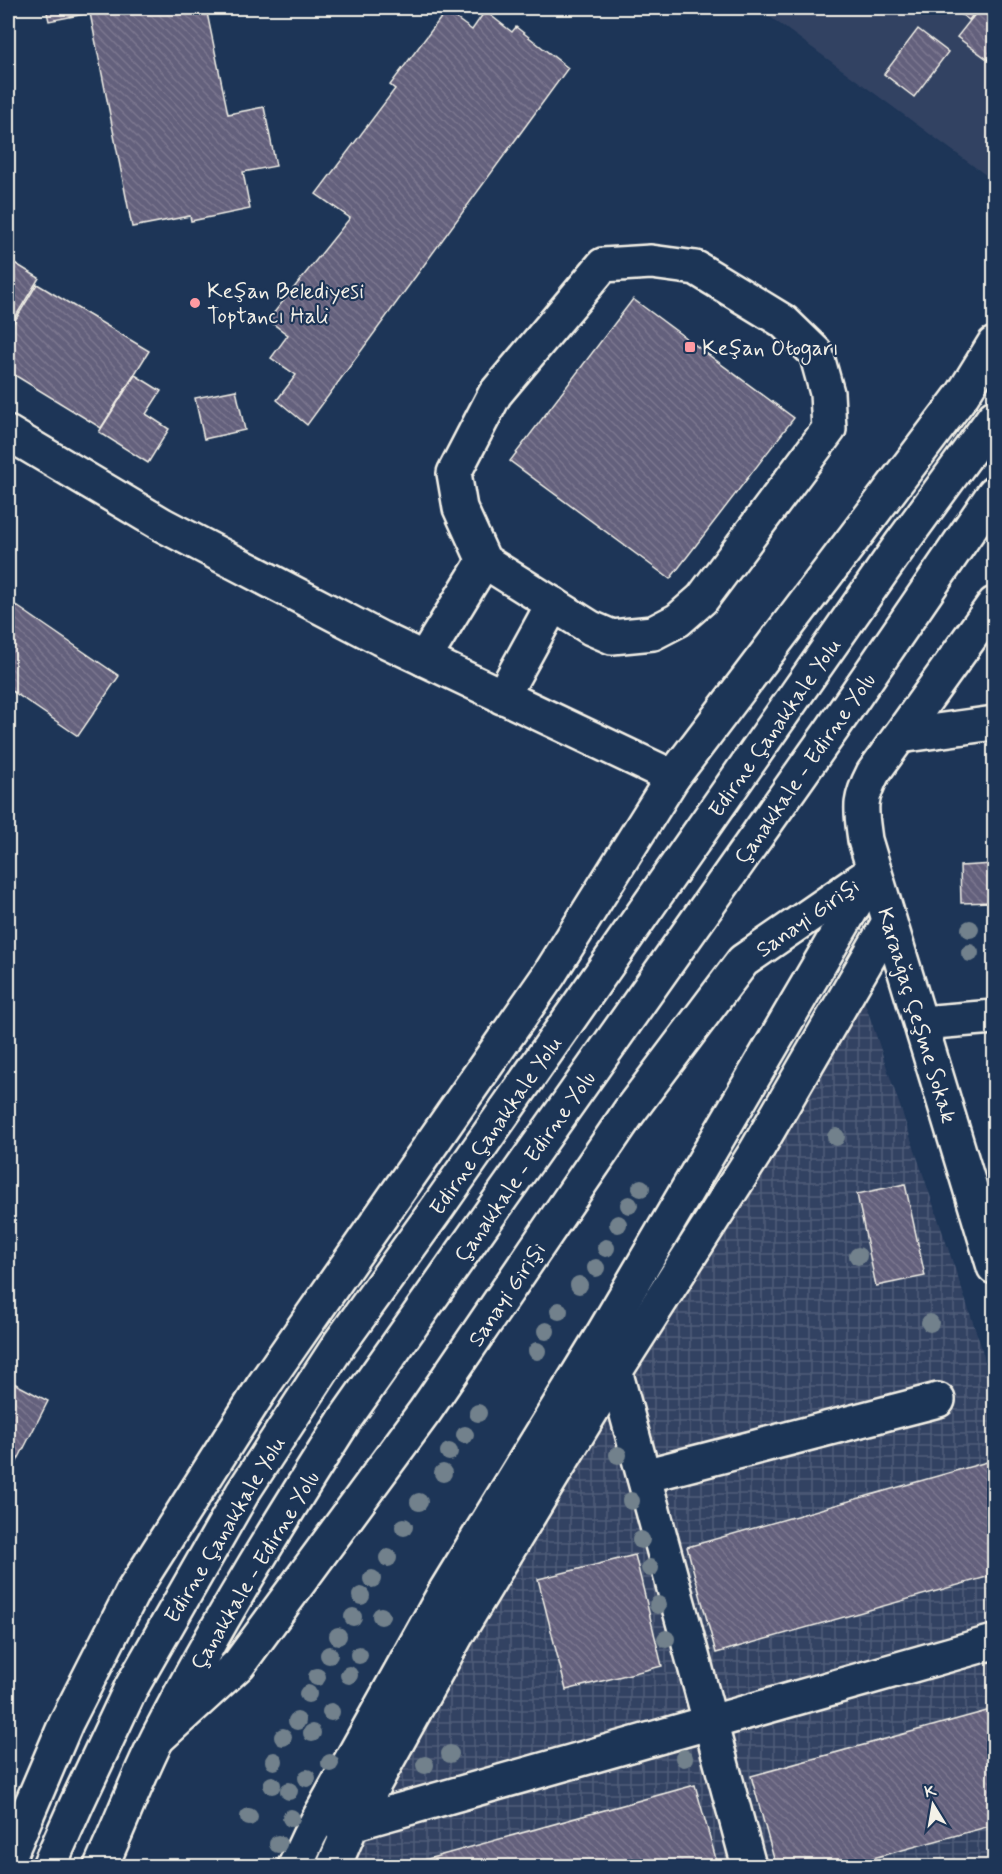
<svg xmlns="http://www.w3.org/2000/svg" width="1002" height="1874" viewBox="0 0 1002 1874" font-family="Mynerve,sans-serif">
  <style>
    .built { fill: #324262 }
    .industrial { fill: url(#industrial-grid) }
    .building { fill: url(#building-back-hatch); stroke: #f4f1e8; stroke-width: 1.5 }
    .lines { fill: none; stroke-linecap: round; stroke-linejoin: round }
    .minor-casing { stroke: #f4f1e8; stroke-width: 38 }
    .highway-casing { stroke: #f4f1e8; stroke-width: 38 }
    .minor { stroke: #1d3557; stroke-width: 33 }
    .highway { stroke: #1d3557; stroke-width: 33 }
    .tree { fill: #72818c }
    .poi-dot { fill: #ff9aa2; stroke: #1d3557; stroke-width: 2 }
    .labels { text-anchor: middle; stroke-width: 4.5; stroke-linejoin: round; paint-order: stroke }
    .poi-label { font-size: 22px; fill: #f4f1e8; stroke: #1d3557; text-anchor: start }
    .street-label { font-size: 22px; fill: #f4f1e8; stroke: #1d3557 }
  </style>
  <defs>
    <pattern id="industrial-grid" width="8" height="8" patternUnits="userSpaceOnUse" patternTransform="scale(1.5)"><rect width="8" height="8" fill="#324262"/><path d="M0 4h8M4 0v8" fill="none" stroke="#505e78"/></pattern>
    <pattern id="building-back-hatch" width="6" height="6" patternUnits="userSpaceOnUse" patternTransform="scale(1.5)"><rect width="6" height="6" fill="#64607c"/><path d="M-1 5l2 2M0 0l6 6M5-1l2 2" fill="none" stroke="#7b778f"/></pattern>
  </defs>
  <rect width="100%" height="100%" fill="#1d3557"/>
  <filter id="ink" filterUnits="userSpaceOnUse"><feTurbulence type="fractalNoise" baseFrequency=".0167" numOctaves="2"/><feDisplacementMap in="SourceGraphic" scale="12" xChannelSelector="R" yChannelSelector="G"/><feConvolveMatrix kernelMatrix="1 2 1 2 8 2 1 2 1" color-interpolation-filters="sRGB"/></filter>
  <g filter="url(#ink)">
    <!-- built -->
    <polygon class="built" points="758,8 994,8 994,181"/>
    <!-- industrial -->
    <polygon class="industrial" points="864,1000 980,1343 994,1393 994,1866 336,1866 854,1003"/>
    <!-- building -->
    <g class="building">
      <polygon points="46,8 206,8 228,114 264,107 276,166 243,172 250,209 191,221 190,216 132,227 90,13 49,21"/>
      <polygon points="952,8 978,8 969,20"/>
      <polygon points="980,8 994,8 994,64 957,37"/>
      <polygon points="446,11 472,30 485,11 512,32 516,27 568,68 307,425 277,400 296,375 271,358 288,335 268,320 350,218 316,194 395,89 390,85"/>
      <polygon points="918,29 948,52 914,97 884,74"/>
      <polygon points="8,259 39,278 8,329"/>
      <polygon points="37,284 149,351 101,428 8,371 8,332"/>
      <polygon points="633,299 794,418 670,579 510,461"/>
      <polygon points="135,375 161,391 146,414 169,429 148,463 99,432"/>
      <polygon points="236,390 245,430 204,439 195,398"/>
      <polygon points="8,600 119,676 78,736 8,688"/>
      <polygon points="994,864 994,913 992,913 992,902 961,903 960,866"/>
      <polygon points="905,1184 925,1276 876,1286 857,1194"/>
      <polygon points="8,1380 48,1401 8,1479"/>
      <polygon points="994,1460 994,1575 716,1653 687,1547"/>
      <polygon points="635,1555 662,1666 566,1690 538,1579"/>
      <polygon points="994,1709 994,1825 844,1866 776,1866 751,1776"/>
      <polygon points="695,1785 718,1866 402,1866"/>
    </g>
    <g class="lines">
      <!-- minor casing -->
      <g class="minor-casing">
        <g id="minor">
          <polygon points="651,262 696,268 783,321 816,353 827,393 829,429 702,599 678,620 653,633 612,637 591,628 484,561 460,508 454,473 495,394 603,265"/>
          <polyline points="8,433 163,525 380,638 673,777"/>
          <path d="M994 604 873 773C858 802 861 809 865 840L994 1267"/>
          <polyline points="424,659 484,561"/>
          <polyline points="502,697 553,604"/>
          <polyline points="900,736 994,723"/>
          <polyline points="921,1023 994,1017"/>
          <polyline points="612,1359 749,1866"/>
          <polyline points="644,1476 938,1400"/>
          <polyline points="159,1737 239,1664 425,1411 629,1112 743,961 865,877"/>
          <polyline points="341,1827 994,1642"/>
          <polyline points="8,1859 66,1723 133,1591 263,1386 549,975 673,777 963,394 994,344"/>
          <polyline points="295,1866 309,1836 446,1590 604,1332 874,871"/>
          <polyline points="334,1866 352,1824 456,1636 615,1372 755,1153 889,922"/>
        </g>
      </g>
      <!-- highway casing -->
      <g class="highway-casing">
        <g id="highway">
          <polyline points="49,1866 77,1803 131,1688 243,1492 340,1343 438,1207 901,544 994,417"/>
          <path d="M101 1866C120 1824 137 1779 158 1737 214 1628 279 1523 345 1419L833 728 994 493"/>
        </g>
      </g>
      <!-- minor -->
      <use href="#minor" class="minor"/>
      <!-- highway -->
      <use href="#highway" class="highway"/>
    </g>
    <!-- trees -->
    <g class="tree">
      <circle cx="970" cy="929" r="9"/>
      <circle cx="970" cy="953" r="9"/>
      <circle cx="836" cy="1137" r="9"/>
      <circle cx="641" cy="1188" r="9"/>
      <circle cx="629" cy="1205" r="9"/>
      <circle cx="618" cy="1224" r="9"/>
      <circle cx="606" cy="1248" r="9"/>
      <circle cx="858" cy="1256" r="9"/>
      <circle cx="596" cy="1268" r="9"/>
      <circle cx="579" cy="1285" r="9"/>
      <circle cx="559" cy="1311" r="9"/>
      <circle cx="930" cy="1323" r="9"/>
      <circle cx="546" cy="1331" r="9"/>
      <circle cx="537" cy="1351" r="9"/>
      <circle cx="478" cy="1413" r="9"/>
      <circle cx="465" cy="1435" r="9"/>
      <circle cx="449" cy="1452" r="9"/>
      <circle cx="618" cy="1455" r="9"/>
      <circle cx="443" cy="1473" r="9"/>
      <circle cx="631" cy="1501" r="9"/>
      <circle cx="419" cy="1502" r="9"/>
      <circle cx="404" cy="1527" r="9"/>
      <circle cx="641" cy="1540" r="9"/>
      <circle cx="388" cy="1558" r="9"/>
      <circle cx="650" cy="1568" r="9"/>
      <circle cx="372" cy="1579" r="9"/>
      <circle cx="361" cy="1596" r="9"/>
      <circle cx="658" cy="1605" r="9"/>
      <circle cx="381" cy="1616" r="9"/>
      <circle cx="353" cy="1617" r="9"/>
      <circle cx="338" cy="1636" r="9"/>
      <circle cx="666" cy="1639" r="9"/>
      <circle cx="329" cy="1655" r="9"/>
      <circle cx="359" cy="1655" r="9"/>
      <circle cx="349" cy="1675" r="9"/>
      <circle cx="317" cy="1677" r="9"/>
      <circle cx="308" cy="1694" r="9"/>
      <circle cx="331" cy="1712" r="9"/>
      <circle cx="297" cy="1721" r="9"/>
      <circle cx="312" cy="1733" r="9"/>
      <circle cx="283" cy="1737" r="9"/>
      <circle cx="450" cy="1754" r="9"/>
      <circle cx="684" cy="1758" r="9"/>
      <circle cx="274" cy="1761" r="9"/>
      <circle cx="330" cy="1763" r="9"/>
      <circle cx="425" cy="1765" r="9"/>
      <circle cx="307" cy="1778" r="9"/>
      <circle cx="272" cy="1785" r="9"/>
      <circle cx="289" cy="1791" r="9"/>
      <circle cx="249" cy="1817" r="9"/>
      <circle cx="291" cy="1818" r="9"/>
      <circle cx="278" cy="1844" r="9"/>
    </g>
  </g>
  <!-- markers -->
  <g class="poi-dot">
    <circle cx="195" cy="303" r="6"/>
    <rect x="684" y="341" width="12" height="12" rx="3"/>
  </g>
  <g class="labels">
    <!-- poi labels -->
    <g class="poi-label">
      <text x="207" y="298">Keşan Belediyesi<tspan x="207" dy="25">Toptancı Hali</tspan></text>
      <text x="702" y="355">Keşan Otogarı</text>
    </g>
    <!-- street labels -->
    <g class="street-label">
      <text transform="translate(774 727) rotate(-55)" y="8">Edirne Çanakkale Yolu</text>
      <text transform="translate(804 768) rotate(-55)" y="8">Çanakkale - Edirne Yolu</text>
      <text transform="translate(807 917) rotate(-35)" y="8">Sanayi Girişi</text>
      <text transform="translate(918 1015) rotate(73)" y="8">Karaağaç Çeşme Sokak</text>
      <text transform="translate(495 1125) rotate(-55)" y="8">Edirne Çanakkale Yolu</text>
      <text transform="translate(524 1166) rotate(-55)" y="8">Çanakkale - Edirne Yolu</text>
      <text transform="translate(506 1294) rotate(-56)" y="8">Sanayi Girişi</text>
      <text transform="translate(224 1529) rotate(-59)" y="8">Edirne Çanakkale Yolu</text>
      <text transform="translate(254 1570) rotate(-59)" y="8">Çanakkale - Edirne Yolu</text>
    </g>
  </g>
  <!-- margin -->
  <rect width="1002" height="1874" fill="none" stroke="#1d3557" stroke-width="30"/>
  <rect x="15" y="15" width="972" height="1844" fill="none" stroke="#f4f1e8" stroke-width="2" filter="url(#ink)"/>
  <!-- north arrow -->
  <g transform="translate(933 1805) rotate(349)" stroke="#1d3557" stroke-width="4.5" paint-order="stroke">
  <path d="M0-4.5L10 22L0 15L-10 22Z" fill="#f4f1e8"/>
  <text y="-9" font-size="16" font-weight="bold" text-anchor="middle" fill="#f4f1e8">K</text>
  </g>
</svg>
